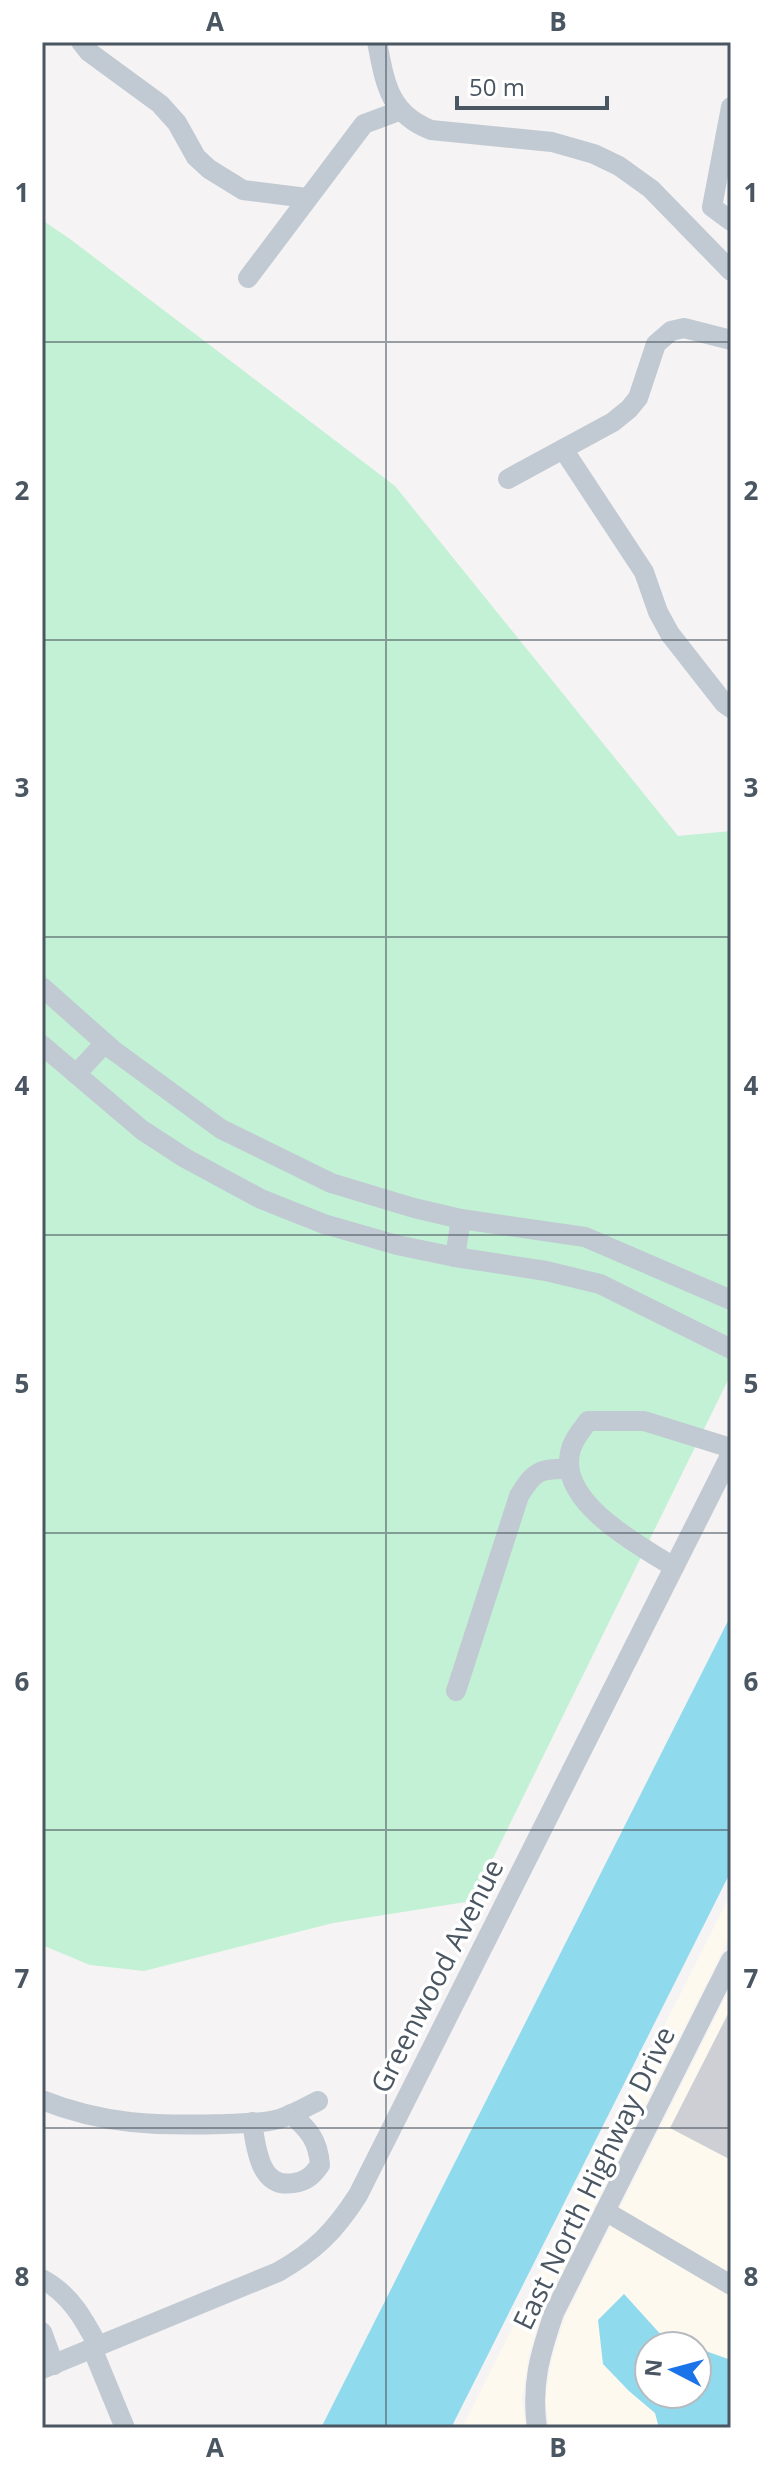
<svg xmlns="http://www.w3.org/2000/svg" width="773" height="2470" viewBox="0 0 773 2470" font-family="'Open Sans',sans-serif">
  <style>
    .commercial { fill: #fdf9ef }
    .green { fill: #c3f1d5 }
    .water { fill: #90daee }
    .building { fill: #cdcfd5 }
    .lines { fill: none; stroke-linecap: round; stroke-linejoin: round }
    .minor { stroke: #c1cad2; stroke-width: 20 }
    .grid { fill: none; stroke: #4a5661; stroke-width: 2; stroke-opacity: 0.55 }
    .labels { text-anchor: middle; stroke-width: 7; stroke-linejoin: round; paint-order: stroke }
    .street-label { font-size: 28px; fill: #4a5661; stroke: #fff }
    .neatline { fill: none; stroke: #4a5661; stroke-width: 3 }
    .grid-label { font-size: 26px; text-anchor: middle; font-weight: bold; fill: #4a5661 }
  </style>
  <rect width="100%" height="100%" fill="#f5f3f3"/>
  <!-- commercial -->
  <g class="commercial">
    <polygon points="731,1893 731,1934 543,2310 529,2354 522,2401 526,2428 462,2428"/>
    <polygon points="731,1986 731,2360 697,2348 697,2346 663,2337 624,2294 603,2364 629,2391 655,2413 659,2428 549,2428 545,2400 552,2358 565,2317"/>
  </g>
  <!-- green -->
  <polygon class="green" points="42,220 70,239 395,486 678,836 731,831 731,1374 472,1901 333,1923 144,1971 90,1965 42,1945"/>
  <!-- water -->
  <g class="water">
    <polygon points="731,1615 731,1871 451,2428 321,2428"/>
    <polygon points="624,2294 663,2337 691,2346 649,2346 649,2394 697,2394 697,2348 731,2360 731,2428 659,2428 655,2413 629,2391 603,2364 598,2320"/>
  </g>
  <!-- building -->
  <polygon class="building" points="731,2008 731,2160 670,2128"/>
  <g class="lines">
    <!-- minor -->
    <g class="minor">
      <polyline points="81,42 89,52 160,104 177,123 196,157 209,169 243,190 307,198"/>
      <path d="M377 42C385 82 388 113 431 130L552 142 594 154 619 166 651 189 731 271"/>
      <polyline points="731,107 712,207 731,221"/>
      <polyline points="248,278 364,124 399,111"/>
      <polyline points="563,449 644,572 658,612 670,634 724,703 731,708"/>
      <polyline points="508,479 613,422 629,409 638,398 656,344 671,331 684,328 731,340"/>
      <polyline points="42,987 113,1050 221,1129 331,1183 414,1208 461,1219 585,1237 731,1300"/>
      <polyline points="42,1045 142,1130 185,1158 261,1199 324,1224 397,1245 455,1257 546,1271 600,1284 731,1349"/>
      <polyline points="76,1074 105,1043"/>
      <polyline points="455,1257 461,1219"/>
      <path d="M674 1567C640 1546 559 1503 570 1453 572 1441 581 1431 588 1421H644L731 1448"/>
      <path d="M456 1691 519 1496C534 1471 540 1468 569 1469"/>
      <path d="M42 2100C104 2125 158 2126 224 2124 241 2123 262 2124 279 2119 292 2115 306 2107 318 2101"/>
      <path d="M252 2122C256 2147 259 2189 294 2183 307 2181 313 2175 320 2165 318 2140 309 2130 291 2114"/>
      <polyline points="605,2211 731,2285"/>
      <path d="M42 2279C70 2294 84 2319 98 2346"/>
      <polyline points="42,2332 54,2365"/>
      <polyline points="92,2348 125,2428"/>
      <path d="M42 2369 278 2272C315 2251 335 2231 358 2195L731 1454"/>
      <path d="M537 2428C531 2384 540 2354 554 2313L731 1960"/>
    </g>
  </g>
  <!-- grid -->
  <path class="grid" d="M386 42V2428M42 342H731M42 640H731M42 937H731M42 1235H731M42 1533H731M42 1830H731M42 2128H731"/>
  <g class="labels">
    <!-- street labels -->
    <g class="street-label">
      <text transform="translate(437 1976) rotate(-63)" y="10">Greenwood Avenue</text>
      <text transform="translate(594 2178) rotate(-64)" y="10">East North Highway Drive</text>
    </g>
  </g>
  <!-- border -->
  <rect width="773" height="2470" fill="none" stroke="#ffffff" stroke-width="88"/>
  <!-- north arrow -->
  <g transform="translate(673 2370) rotate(276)"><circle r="38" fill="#ffffff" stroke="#b7bbc0" stroke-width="2"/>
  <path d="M0-6L14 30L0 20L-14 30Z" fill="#1a73e8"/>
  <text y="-12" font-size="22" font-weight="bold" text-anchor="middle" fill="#4a5661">N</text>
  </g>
  <!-- scale -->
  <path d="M457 96v12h150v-12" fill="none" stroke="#4a5661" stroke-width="4"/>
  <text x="469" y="96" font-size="24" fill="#4a5661" stroke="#ffffff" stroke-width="6" paint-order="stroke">50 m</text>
  <rect x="44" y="44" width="685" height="2382" class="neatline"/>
  <g class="grid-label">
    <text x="215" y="31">A</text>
    <text x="558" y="31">B</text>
    <text x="22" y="202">1</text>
    <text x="751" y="202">1</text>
    <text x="22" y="500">2</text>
    <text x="751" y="500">2</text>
    <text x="22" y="797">3</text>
    <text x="751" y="797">3</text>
    <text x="22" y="1095">4</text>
    <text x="751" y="1095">4</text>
    <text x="22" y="1393">5</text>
    <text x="751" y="1393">5</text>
    <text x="22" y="1691">6</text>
    <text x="751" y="1691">6</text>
    <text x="22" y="1988">7</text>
    <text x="751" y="1988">7</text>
    <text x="22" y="2286">8</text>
    <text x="751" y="2286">8</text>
    <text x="215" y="2457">A</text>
    <text x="558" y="2457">B</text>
  </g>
</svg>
